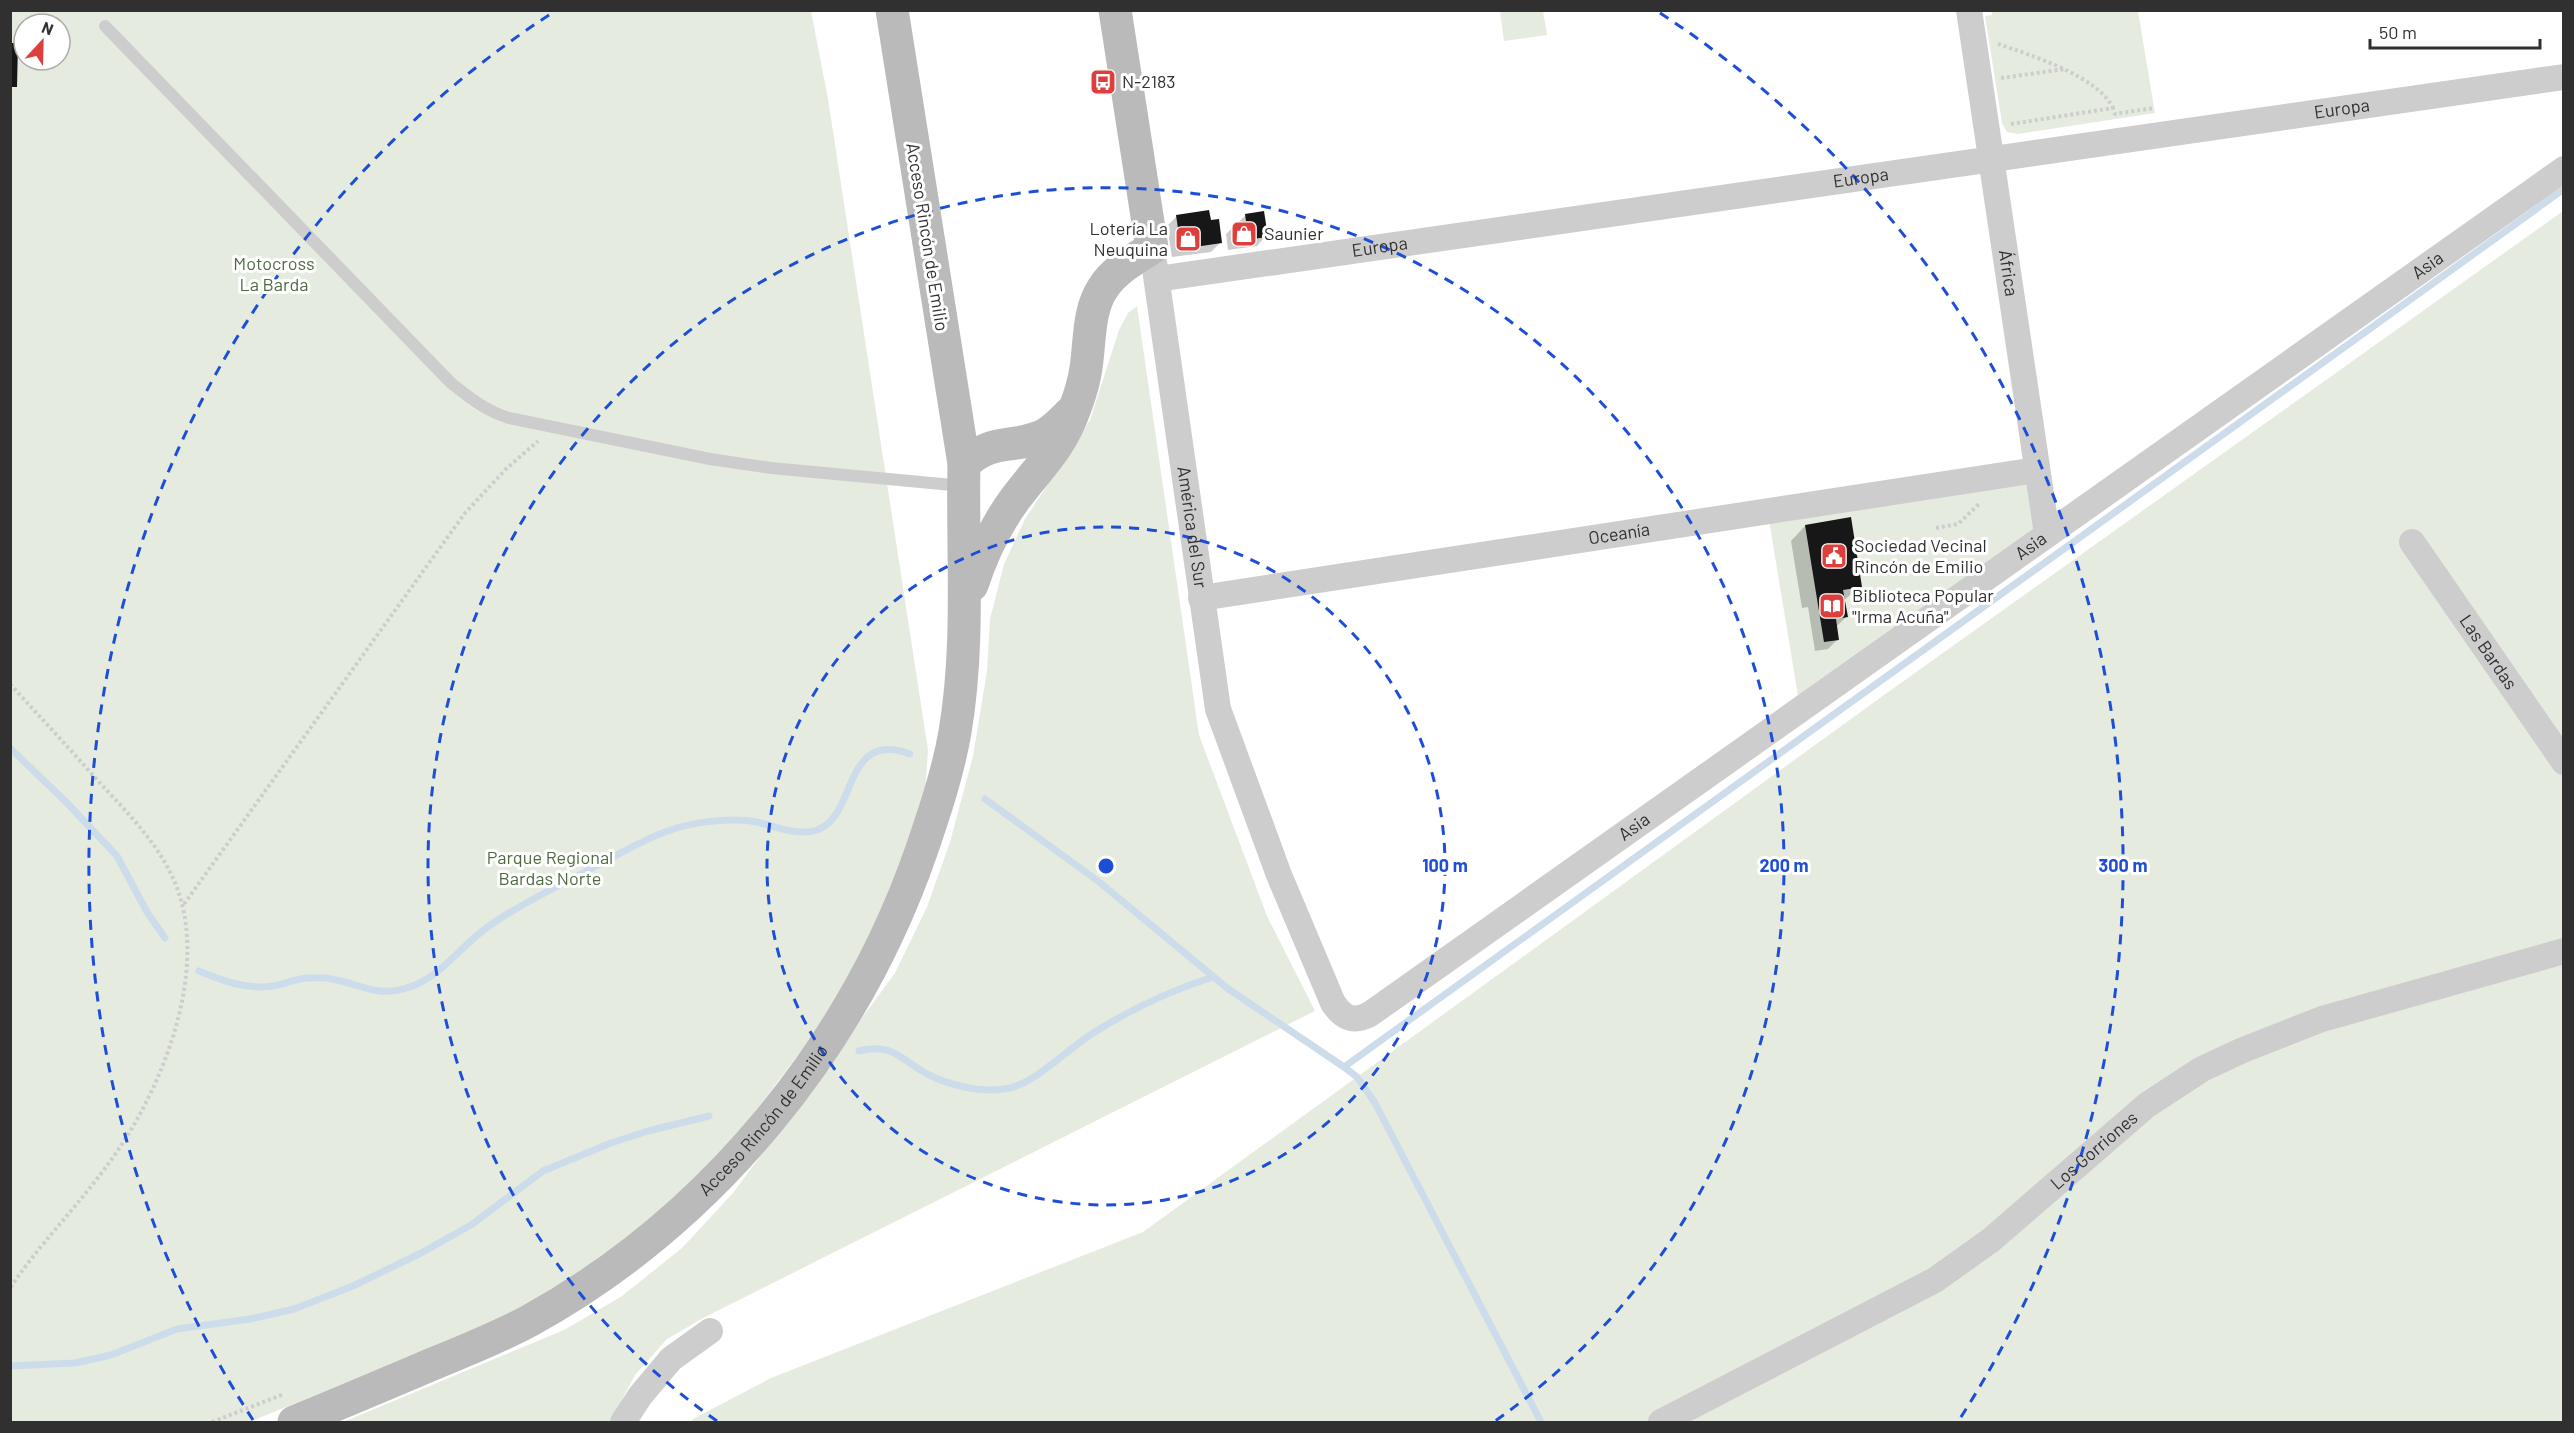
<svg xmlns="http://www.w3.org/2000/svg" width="2574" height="1433" viewBox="0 0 2574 1433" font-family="Barlow,sans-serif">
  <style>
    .green { fill: #e5ecdf; fill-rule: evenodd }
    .shadow { fill: #0003 }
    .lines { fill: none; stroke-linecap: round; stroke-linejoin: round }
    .stream { stroke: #ccdceb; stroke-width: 7 }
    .building { fill: #171717 }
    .path { stroke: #cdcdcd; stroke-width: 4; stroke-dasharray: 3 3; stroke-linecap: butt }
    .lane { stroke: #cdcdcd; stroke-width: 12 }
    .street { stroke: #cdcdcd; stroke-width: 26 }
    .secondary { stroke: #bababa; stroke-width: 33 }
    .ring { fill: none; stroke: #1d4ed8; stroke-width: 3; stroke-dasharray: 10 8 }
    .labels { text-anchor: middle; stroke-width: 6; stroke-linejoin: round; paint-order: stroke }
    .poi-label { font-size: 18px; fill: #303030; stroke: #fff; text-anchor: start }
    .street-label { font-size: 18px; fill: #303030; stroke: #fff }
    .park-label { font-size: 18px; fill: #4f6a3f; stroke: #fff }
    .centre { fill: #1d4ed8; stroke: #fff; stroke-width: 3 }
    .ring-label { font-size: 18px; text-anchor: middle; font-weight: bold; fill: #1d4ed8; stroke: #fff; stroke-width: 6; stroke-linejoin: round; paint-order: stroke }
  </style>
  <rect width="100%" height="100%" fill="#fff"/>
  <!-- green -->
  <g class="green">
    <path d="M10 11H811L828 99 928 750 925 793 895 883 838 1002 720 1158 597 1265 494 1323 249 1422H11ZM24 24H60V60H24Z"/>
    <polygon points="1500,11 1543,11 1547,35 1504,41"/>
    <polygon points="1992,11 2138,11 2155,113 2018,134 2007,132 2002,123 1985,16 1992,15"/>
    <polygon points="2563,211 2563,1422 691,1422 693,1419 771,1378 1143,1232 1884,695"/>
    <polygon points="1137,306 1199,735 1267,916 1315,1011 707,1316 667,1339 635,1375 610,1422 343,1422 564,1330 622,1296 682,1248 733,1193 895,973 927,907 950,842 973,756 987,671 990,619 1004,564 1025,519 1090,420 1119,330 1128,313"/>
    <polygon points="2029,482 2036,520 2033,531 1798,696 1769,520"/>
  </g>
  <!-- shadow -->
  <g class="shadow">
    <polygon points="1246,215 1266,236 1257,246 1228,250 1226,234"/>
    <polygon points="1177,216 1210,222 1221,242 1211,252 1172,257 1167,226"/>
    <polygon points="1805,526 1861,586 1843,601 1846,617 1836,627 1838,639 1828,649 1815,651 1808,607 1802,608 1791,541"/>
  </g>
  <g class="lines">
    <!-- stream -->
    <g class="stream">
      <polyline points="10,748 66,802 117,856 147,912 165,938"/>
      <polyline points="985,799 1098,881 1227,988 1344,1067 1357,1077 1375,1103 1541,1422"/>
      <path d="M199 971C223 981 247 990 273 986 286 984 296 978 309 978 316 978 324 977 331 979 359 983 376 998 407 988 442 977 460 946 489 926 521 903 558 887 592 868 616 856 640 841 665 832 691 822 724 818 751 821 772 824 795 837 817 830 858 816 842 729 910 754"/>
      <path d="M859 1051C893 1042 902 1061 929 1075 952 1086 984 1094 1010 1088 1037 1081 1066 1051 1090 1035 1129 1010 1169 991 1213 977"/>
      <polyline points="1344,1067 2564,189"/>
      <polyline points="10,1366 75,1363 111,1355 177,1329 250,1319 294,1309 353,1286 421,1253 471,1225 543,1171 611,1143 648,1131 709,1116"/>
    </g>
  </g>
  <!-- building -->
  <g class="building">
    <polygon points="10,43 18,43 17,87 10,87"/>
    <polygon points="1209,210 1211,220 1219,219 1222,243 1181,249 1176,215"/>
    <polygon points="1264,211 1268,237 1237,241 1234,223 1246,221 1245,214"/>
    <polygon points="1851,517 1862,587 1843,590 1848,617 1836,619 1839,640 1824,642 1805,525"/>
  </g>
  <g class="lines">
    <!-- path -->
    <g class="path">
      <path d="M1998 44C2030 55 2098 76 2113 108"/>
      <polyline points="2001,78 2065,69"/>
      <polyline points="2011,124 2113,108 2115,114 2154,108"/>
      <polyline points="1936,528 1958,524 1980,503"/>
      <path d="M10 684C40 717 70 749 99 782 124 809 152 837 169 870 217 960 162 1093 106 1167 75 1209 39 1245 10 1288"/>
      <polyline points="184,904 465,513 506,469 538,441"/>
      <polyline points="212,1422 284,1394"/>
    </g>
    <!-- lane -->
    <path class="lane" d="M105 26 451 383C470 398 486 411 509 418L710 459 771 468 963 486"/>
    <!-- street -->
    <g class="street">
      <path id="s1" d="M1969 10 2047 534"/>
      <path id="s2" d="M1152 248 1218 709 1279 875 1333 1003C1343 1018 1353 1023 1370 1014L2564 169"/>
      <path id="s3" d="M1157 279 2564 77"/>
      <path id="s4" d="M2412 542 2564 762"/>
      <path id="s5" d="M1201 598 2037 470"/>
      <polyline points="623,1422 640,1396 671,1359 710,1331"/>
      <path id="s6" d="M1661 1422 1935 1280 1991 1240 2147 1105 2202 1069 2243 1050 2322 1019 2564 951"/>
    </g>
    <!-- secondary -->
    <g class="secondary">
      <path d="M964 464C993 438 1009 449 1040 437 1052 432 1061 422 1070 413"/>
      <path d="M972 585C982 554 996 525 1015 499 1040 466 1061 448 1075 408 1080 395 1084 382 1086 368 1090 342 1088 310 1103 288 1114 270 1135 259 1152 248L1115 10"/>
      <path id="s7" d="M294 1422C341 1403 388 1383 435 1363 467 1350 499 1337 529 1321 712 1220 854 1046 922 849 935 811 948 772 955 732 970 643 962 554 964 464L892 10"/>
    </g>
  </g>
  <!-- distance rings -->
  <g class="ring">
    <circle cx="1106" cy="866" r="339"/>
    <path d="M717 1421A678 678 0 1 1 1495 1421"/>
    <path d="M253 1420A1017 1017 0 0 1 552 13M1660 13A1017 1017 0 0 1 1959 1420"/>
  </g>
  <!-- icons -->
  <defs>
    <g id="bus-square" transform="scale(1.35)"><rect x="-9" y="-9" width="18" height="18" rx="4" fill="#dd403c" stroke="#fff"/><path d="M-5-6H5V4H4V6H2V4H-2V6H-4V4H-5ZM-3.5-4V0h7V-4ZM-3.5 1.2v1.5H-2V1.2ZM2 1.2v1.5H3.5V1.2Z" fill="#fff"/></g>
    <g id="shop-square" transform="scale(1.35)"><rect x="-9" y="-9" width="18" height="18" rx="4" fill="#dd403c" stroke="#fff"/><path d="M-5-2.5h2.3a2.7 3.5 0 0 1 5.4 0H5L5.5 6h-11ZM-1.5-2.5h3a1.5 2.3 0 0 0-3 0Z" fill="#fff"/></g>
    <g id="civic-square" transform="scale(1.35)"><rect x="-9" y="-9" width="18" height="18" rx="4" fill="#dd403c" stroke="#fff"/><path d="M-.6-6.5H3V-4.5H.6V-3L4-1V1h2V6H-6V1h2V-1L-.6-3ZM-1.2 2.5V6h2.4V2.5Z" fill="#fff"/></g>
    <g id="library-square" transform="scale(1.35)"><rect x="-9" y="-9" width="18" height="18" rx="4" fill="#dd403c" stroke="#fff"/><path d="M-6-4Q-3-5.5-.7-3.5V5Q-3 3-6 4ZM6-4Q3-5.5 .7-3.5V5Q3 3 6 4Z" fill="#fff"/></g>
  </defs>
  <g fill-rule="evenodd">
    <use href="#bus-square" x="1103" y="82"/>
    <use href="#shop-square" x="1244" y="234"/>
    <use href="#shop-square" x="1188" y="239"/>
    <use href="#civic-square" x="1834" y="556"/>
    <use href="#library-square" x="1832" y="606"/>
  </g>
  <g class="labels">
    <!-- poi labels -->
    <g class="poi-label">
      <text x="1122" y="88">N-2183</text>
      <text x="1168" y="235" text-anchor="end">Lotería La<tspan x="1168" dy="21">Neuquina</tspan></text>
      <text x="1264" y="240">Saunier</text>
      <text x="1854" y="552">Sociedad Vecinal<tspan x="1854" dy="21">Rincón de Emilio</tspan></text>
      <text x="1852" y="602">Biblioteca Popular<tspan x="1852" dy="21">"Irma Acuña"</tspan></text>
    </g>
    <!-- street labels -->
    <g class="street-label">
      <text dy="6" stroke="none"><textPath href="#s3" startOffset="1197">Europa</textPath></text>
      <text dy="6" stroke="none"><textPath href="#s3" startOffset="711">Europa</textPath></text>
      <text transform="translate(927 237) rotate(81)" y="6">Acceso Rincón de Emilio</text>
      <text dy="6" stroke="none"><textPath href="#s3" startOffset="225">Europa</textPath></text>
      <text dy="6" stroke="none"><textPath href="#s2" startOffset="2121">Asia</textPath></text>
      <text dy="6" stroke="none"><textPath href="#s1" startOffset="266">África</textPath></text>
      <text dy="6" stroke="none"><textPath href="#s2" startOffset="282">América del Sur</textPath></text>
      <text dy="6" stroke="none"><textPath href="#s5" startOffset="423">Oceanía</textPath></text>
      <text dy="6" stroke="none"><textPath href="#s2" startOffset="1635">Asia</textPath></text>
      <text dy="6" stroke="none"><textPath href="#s4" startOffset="134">Las Bardas</textPath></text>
      <text dy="6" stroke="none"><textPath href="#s2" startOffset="1149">Asia</textPath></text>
      <text dy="6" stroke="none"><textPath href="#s7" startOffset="567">Acceso Rincón de Emilio</textPath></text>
      <text dy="6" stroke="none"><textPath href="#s6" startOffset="514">Los Gorriones</textPath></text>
    </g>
    <!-- park labels -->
    <g class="park-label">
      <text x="274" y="270">Motocross<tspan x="274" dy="21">La Barda</tspan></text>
      <text x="550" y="864">Parque Regional<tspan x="550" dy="21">Bardas Norte</tspan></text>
    </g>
  </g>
  <circle cx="1106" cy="866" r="9" class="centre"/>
  <g class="ring-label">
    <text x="1445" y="872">100 m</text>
    <text x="1784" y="872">200 m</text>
    <text x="2123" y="872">300 m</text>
  </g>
  <!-- border -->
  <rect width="2574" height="1433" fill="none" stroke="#303030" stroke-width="24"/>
  <!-- north arrow -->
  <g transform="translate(42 42) rotate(22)"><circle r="28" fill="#ffffff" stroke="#acacac" stroke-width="1.5"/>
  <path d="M0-4.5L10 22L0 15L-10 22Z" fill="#dd403c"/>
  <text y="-9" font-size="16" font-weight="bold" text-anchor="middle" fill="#303030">N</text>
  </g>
  <!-- scale -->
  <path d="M2370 39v9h170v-9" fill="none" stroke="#303030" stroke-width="3"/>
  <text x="2379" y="39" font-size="18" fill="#303030" stroke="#ffffff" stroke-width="4.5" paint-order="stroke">50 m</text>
</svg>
